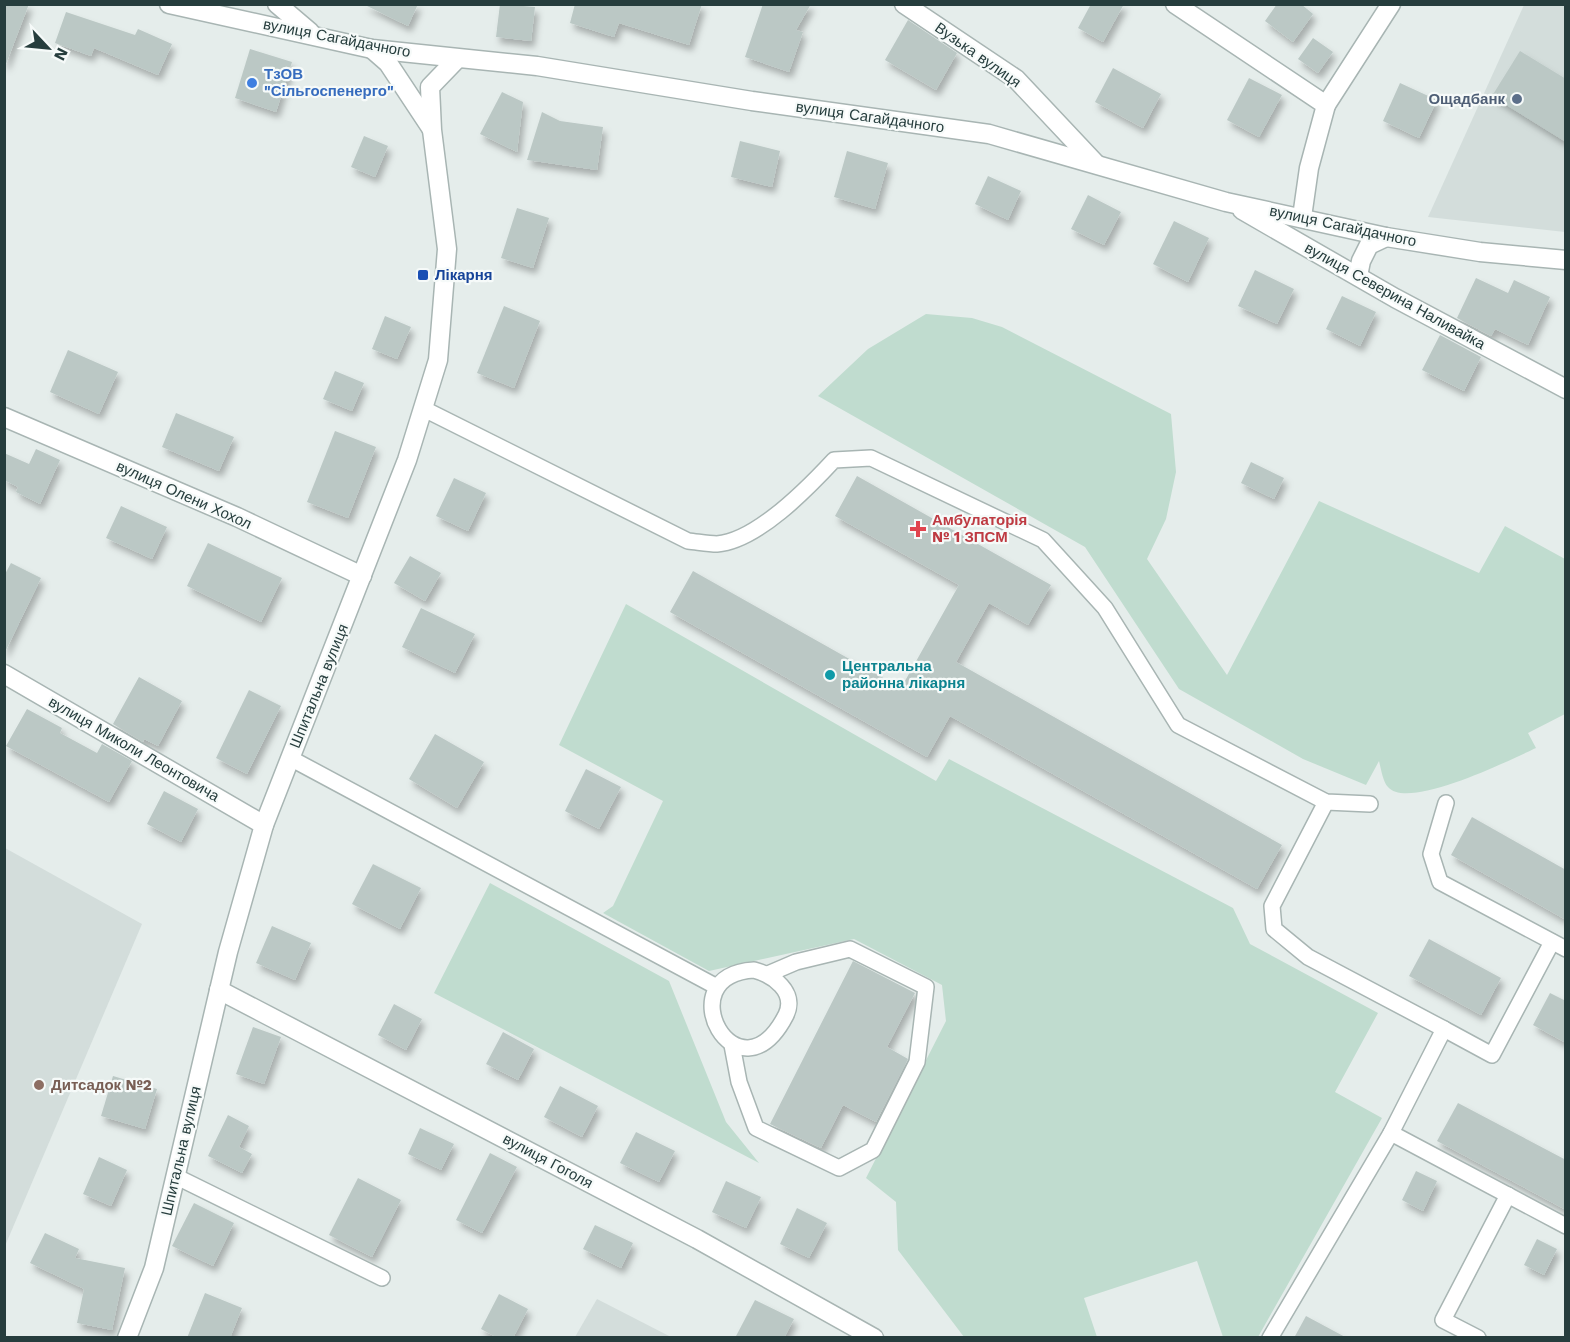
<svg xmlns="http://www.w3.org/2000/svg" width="1570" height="1342" viewBox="0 0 1570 1342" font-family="'Work Sans',sans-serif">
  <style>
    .built { fill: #d3dddb }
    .green { fill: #c0dccf }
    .building { fill: #bbc8c5; filter: url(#shadow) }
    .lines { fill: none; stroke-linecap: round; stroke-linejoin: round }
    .lane-casing { stroke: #a8b5b3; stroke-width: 18 }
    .street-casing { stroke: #a8b5b3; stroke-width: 21 }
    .lane { stroke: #fff; stroke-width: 15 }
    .street { stroke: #fff; stroke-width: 18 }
    .shop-dot { fill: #3f7fe0; stroke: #f6faf9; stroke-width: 2 }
    .service-dot { fill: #5c6f8a; stroke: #f6faf9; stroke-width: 2 }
    .transit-dot { fill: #1a4fb4; stroke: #f6faf9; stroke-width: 2 }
    .health-dot { fill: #e0444e; stroke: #f6faf9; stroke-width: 2 }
    .culture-dot { fill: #0f9aa8; stroke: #f6faf9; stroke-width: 2 }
    .education-dot { fill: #8d6e63; stroke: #f6faf9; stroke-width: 2 }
    .labels { text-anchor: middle; stroke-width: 4.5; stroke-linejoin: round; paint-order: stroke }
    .street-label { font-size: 15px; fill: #263d3d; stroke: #f6faf9 }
    .shop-label { font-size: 15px; font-weight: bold; fill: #366cbe; stroke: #f6faf9; text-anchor: start }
    .service-label { font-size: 15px; font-weight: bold; fill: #4e5e75; stroke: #f6faf9; text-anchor: end }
    .transit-label { font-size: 15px; font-weight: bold; fill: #164399; stroke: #f6faf9; text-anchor: start }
    .health-label { font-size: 15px; font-weight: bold; fill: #be3a42; stroke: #f6faf9; text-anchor: start }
    .culture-label { font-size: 15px; font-weight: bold; fill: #0d838f; stroke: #f6faf9; text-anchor: start }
    .education-label { font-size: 15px; font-weight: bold; fill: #785e54; stroke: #f6faf9; text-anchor: start }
  </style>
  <defs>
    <filter id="shadow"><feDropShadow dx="3.5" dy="6" stdDeviation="3" flood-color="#0004"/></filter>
  </defs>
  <rect width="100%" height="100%" fill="#e5edeb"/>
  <!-- built -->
  <g class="built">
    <polygon points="1524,5 1565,5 1565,232 1428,217"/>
    <polygon points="5,848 142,924 5,1246"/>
    <polygon points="597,1299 671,1337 575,1337"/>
  </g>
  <!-- green -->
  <g class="green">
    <path d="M926 314 972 318 1002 327 1171 414 1176 472 1166 519 1147 559 1227 675 1319 501 1479 573 1505 526 1565 559V714L1528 733 1536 748C1512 759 1408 811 1388 787 1383 782 1381 769 1379 761L1366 785 1303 759 1179 689 1085 547 818 396 868 349Z"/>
    <polygon points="626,604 936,781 949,759 1233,908 1250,944 1378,1013 1335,1092 1382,1118 1258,1337 1223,1337 1197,1261 1084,1298 1097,1337 964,1337 898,1250 896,1202 866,1178 946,1021 942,985 854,939 709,971 603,913 613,906 663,801 559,745"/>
    <polygon points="490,883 669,981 726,1122 759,1163 434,993"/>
  </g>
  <!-- building -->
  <g class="building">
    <polygon points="4,4 29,4 6,64 4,64"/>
    <polygon points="363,4 418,4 408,26"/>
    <polygon points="500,4 535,7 531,41 496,37"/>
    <polygon points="575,4 702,4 689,45 619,23 614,37 570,23"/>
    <polygon points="763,4 811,4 796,30 803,32 789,72 745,57"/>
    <polygon points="1091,4 1124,4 1103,42 1078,28"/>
    <polygon points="1277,4 1301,4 1313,14 1293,42 1265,21"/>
    <polygon points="66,12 135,35 138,29 172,44 158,75 94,48 91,56 55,43"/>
    <polygon points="908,20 957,53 936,90 885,60"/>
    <polygon points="1313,38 1333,52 1318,73 1298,59"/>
    <polygon points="250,49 292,62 276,112 235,98"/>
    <polygon points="1520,51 1566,79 1566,142 1492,96"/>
    <polygon points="1113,68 1161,94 1143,128 1095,102"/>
    <polygon points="1249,78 1282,95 1259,137 1227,120"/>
    <polygon points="1400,83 1437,100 1419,138 1383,121"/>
    <polygon points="502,92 523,102 517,152 480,134"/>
    <polygon points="542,112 560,121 603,127 597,170 527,160"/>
    <polygon points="364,136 388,146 375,177 351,167"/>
    <polygon points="740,141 780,151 772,187 731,177"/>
    <polygon points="847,151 888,163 875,209 834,197"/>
    <polygon points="988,176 1021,191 1008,220 975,204"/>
    <polygon points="1088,195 1121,212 1104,245 1071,229"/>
    <polygon points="517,208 549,218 533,268 501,258"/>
    <polygon points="1174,221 1209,238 1188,282 1153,264"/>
    <polygon points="1255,270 1294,289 1277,324 1238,306"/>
    <polygon points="1476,278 1508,293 1514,280 1550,297 1528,345 1495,329 1491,336 1457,318"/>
    <polygon points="1342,296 1376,312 1360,346 1326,329"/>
    <polygon points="504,306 540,321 514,388 477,373"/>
    <polygon points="385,316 411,327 397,359 372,349"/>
    <polygon points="1440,335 1481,357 1464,391 1422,370"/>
    <polygon points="68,350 118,372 99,414 50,392"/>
    <polygon points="335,371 364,383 352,411 323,399"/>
    <polygon points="176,413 234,437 219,471 162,447"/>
    <polygon points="335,431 376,447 348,518 307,502"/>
    <polygon points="36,449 60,460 40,504 16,492 18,487 4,480 4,453 29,464"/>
    <polygon points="1251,462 1284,478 1274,499 1241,483"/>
    <polygon points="857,476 1051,585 1028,625 989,603 956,662 1282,845 1257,889 950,716 927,757 670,612 693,571 901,688 959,585 835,516"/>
    <polygon points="454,478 486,493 468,531 436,516"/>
    <polygon points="121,506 167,527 152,559 106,538"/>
    <polygon points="208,543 282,578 261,622 187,586"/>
    <polygon points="410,556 441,573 425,601 394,583"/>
    <polygon points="11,563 41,578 4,654 4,576"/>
    <polygon points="421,608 475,634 455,673 402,647"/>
    <polygon points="139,677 182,701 158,746 144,739 143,742 113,724"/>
    <polygon points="249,690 281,706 247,774 216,758"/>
    <polygon points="27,709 62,728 60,733 97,753 102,744 132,761 109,802 6,746"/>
    <polygon points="435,734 484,762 457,808 409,779"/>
    <polygon points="586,769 621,787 599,829 565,811"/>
    <polygon points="164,791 198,809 181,842 147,824"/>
    <polygon points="1472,817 1566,870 1566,920 1451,855"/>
    <polygon points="373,864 421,888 400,929 352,904"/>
    <polygon points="272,926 311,943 295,980 256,963"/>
    <polygon points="1429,939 1501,978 1481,1015 1409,976"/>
    <polygon points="853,961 915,993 887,1047 908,1059 876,1122 843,1105 821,1148 770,1124"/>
    <polygon points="1550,993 1566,1001 1566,1043 1533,1025"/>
    <polygon points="394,1004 422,1019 406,1050 378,1035"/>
    <polygon points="253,1027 281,1037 264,1084 236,1074"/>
    <polygon points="503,1032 534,1049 518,1080 486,1064"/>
    <polygon points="113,1076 157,1089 145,1129 101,1116"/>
    <polygon points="560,1086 598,1106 582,1137 544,1117"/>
    <polygon points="1458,1103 1566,1160 1566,1210 1437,1141"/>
    <polygon points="228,1115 249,1126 239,1147 252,1154 242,1173 208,1156"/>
    <polygon points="420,1128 454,1144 441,1170 408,1154"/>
    <polygon points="636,1132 675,1151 659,1182 620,1163"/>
    <polygon points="490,1153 517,1167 482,1233 456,1220"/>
    <polygon points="99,1157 127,1170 111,1206 83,1194"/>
    <polygon points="1416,1171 1437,1181 1423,1211 1402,1200"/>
    <polygon points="358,1178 401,1200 372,1257 329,1235"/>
    <polygon points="726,1181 761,1197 746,1228 712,1212"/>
    <polygon points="194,1203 234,1223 213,1266 172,1246"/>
    <polygon points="797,1208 827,1223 809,1258 780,1244"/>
    <polygon points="595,1225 633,1243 621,1268 583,1249"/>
    <polygon points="45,1233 79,1249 75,1258 125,1268 112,1330 77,1323 84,1289 30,1263"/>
    <polygon points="1537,1239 1557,1249 1544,1275 1524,1265"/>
    <polygon points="205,1293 242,1308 230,1338 187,1338"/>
    <polygon points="499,1294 528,1309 513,1338 498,1338 481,1329"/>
    <polygon points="755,1300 794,1319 784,1338 735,1338"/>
    <polygon points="1306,1316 1347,1338 1294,1338"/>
  </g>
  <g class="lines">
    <!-- lane casing -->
    <g class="lane-casing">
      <g id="lane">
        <path d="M424 409 688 541C698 542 708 544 717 544 757 541 808 488 834 460L871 458 1043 540 1105 608 1178 725 1326 802 1370 804"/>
        <polyline points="290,758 717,987"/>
        <polyline points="1446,803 1431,854 1440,882 1566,949"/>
        <path d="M754 970C773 975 797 992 786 1015 738 1108 665 975 754 970Z"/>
        <polyline points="1444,1029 1492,1055 1552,942"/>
        <polyline points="732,1045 739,1082 756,1128 839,1168 873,1150 917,1062 926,987 850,949 796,962 768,974"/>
        <polyline points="1391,1133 1566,1226"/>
        <polyline points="175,1176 382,1278"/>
        <polyline points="1270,1338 1391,1133 1444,1029 1308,957 1274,929 1272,906 1326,802"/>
        <polyline points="1478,1338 1443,1320 1508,1195"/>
      </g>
    </g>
    <!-- street casing -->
    <g class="street-casing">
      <g id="street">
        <polyline points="169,4 372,49 537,66 752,101 989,134 1226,202 1386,237 1480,252 1566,260"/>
        <polyline points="277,4 310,32"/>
        <polyline points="904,4 1016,79 1096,164"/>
        <polyline points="1175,4 1326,105 1309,168 1302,217"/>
        <polyline points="372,49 388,63 431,128"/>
        <polyline points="1326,105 1391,4"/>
        <polyline points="1242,210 1395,298 1566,389"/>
        <polyline points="1358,276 1361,261 1369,245 1386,237"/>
        <polyline points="4,417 237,517 362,576"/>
        <polyline points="4,674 264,825"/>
        <polyline points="219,990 697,1239 874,1338"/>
        <polyline points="127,1338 154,1268 228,952 264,825 407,460 438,360 447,249 432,130 430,87 457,59"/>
      </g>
    </g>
    <!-- lane -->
    <use href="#lane" class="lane"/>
    <!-- street -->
    <use href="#street" class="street"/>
  </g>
  <!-- markers -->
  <circle class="shop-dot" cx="252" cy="83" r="6"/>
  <circle class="service-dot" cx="1517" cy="99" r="6"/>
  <rect class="transit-dot" x="417" y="269" width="12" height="12" rx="3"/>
  <path class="health-dot" d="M915 520h6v6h6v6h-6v6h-6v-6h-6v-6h6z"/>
  <circle class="culture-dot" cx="830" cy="675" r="6"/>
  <circle class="education-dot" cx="39" cy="1085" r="6"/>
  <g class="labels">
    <!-- street labels -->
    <g class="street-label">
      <text transform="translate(337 38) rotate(11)" y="5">вулиця Сагайдачного</text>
      <text transform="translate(978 55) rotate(35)" y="5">Вузька вулиця</text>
      <text transform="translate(870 117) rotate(8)" y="5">вулиця Сагайдачного</text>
      <text transform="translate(1343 226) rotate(12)" y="5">вулиця Сагайдачного</text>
      <text transform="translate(1395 296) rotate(29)" y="5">вулиця Северина Наливайка</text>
      <text transform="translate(184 495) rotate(24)" y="5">вулиця Олени Хохол</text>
      <text transform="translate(319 686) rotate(-68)" y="5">Шпитальна вулиця</text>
      <text transform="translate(134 749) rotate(30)" y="5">вулиця Миколи Леонтовича</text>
      <text transform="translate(181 1151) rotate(-77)" y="5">Шпитальна вулиця</text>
      <text transform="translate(548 1161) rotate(28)" y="5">вулиця Гоголя</text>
    </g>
    <!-- shop labels -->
    <g class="shop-label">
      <text x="264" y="79">ТзОВ<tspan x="264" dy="17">"Сільгоспенерго"</tspan></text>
    </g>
    <!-- service labels -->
    <g class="service-label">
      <text x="1505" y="104">Ощадбанк</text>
    </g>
    <!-- transit labels -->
    <g class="transit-label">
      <text x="435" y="280">Лікарня</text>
    </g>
    <!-- health labels -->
    <g class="health-label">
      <text x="932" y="525">Амбулаторія<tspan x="932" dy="17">№ 1 ЗПСМ</tspan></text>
    </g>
    <!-- culture labels -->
    <g class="culture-label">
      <text x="842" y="671">Центральна<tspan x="842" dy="17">районна лікарня</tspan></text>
    </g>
    <!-- education labels -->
    <g class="education-label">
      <text x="51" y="1090">Дитсадок №2</text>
    </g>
  </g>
  <!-- border -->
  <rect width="1570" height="1342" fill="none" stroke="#263d3d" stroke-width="12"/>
  <!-- north arrow -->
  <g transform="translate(48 48) rotate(116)" stroke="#f6faf9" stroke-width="4.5" paint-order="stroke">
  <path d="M0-4.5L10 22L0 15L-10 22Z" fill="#263d3d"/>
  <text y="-9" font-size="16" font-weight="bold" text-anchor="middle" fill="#263d3d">N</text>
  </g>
</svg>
